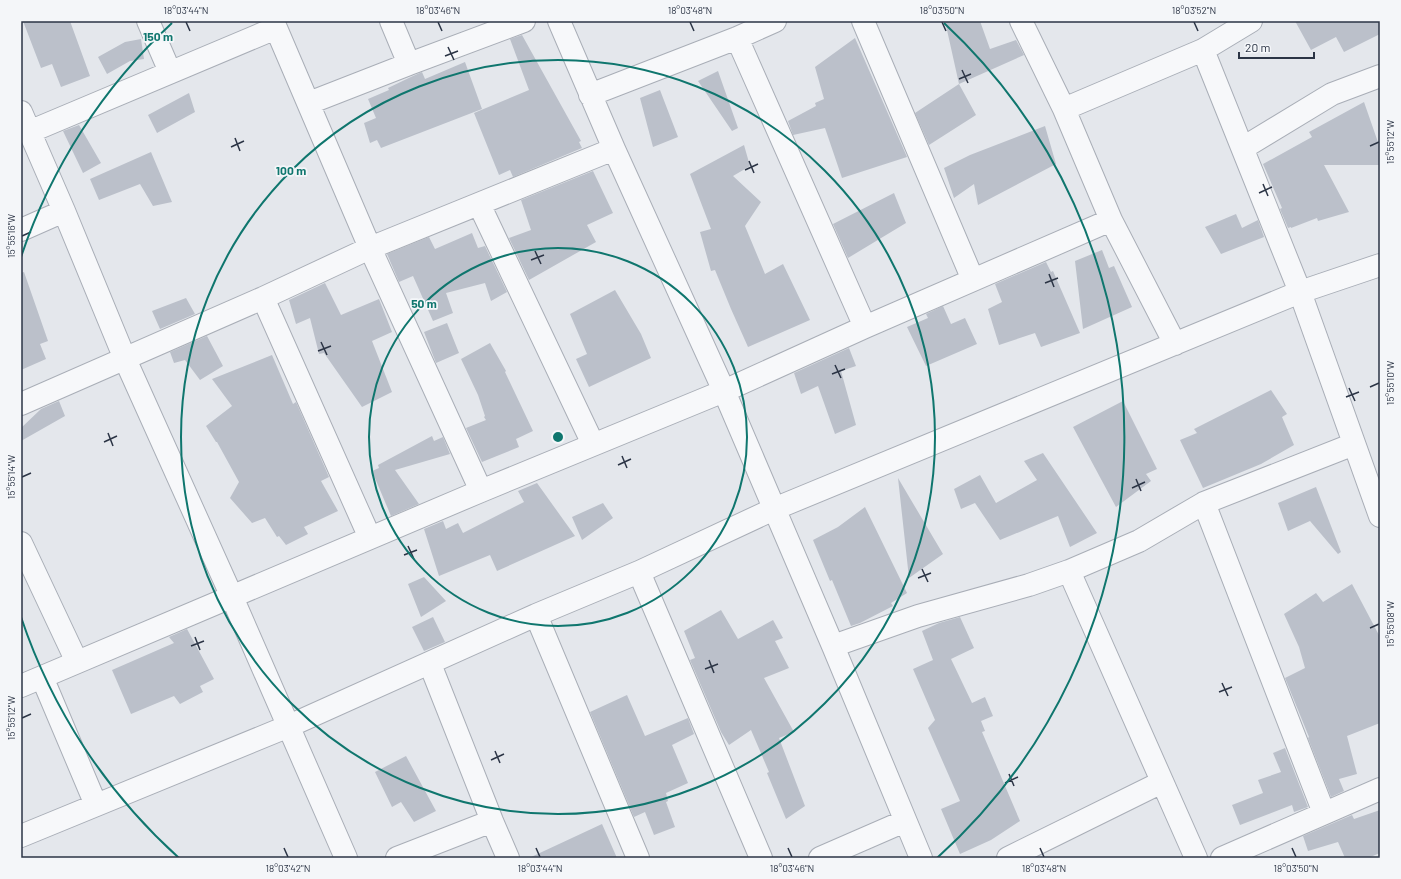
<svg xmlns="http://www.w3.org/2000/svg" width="1401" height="879" viewBox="0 0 1401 879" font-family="Barlow,sans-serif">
  <rect width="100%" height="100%" fill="#e4e7ec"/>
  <path fill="#bbc0ca" d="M23,21H70L90,76L61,87L52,64L41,68Z
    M945,21H980L990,49L1016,40L1024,55L959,84Z
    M1295,21H1380V34L1344,52L1336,37L1311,50Z
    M522,35L581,141L579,142L582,148L513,177L510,170L499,175L474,113L529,90L510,39Z
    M855,38L907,157L842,178L825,128L793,135L788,121L816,106L815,103L824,99L815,67Z
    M141,39L144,59L130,61L107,74L98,57L125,42Z
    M465,62L482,109L381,148L377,140L370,143L364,123L376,118L368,99L389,90L388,88L413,76L422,72L425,79Z
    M718,71L738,128L732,131L698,81Z
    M959,84L976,115L929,145L915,113Z
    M660,90L678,137L653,147L640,98Z
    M189,93L195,112L157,133L148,115Z
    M1364,102L1380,148V165H1324L1349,212L1318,221L1317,218L1291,228V227L1288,228L1280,209L1282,208L1263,164L1312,137L1309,132Z
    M79,125L101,163L83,173L63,131Z
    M1045,126L1056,164L978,205L974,184L954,198L944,168L970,155Z
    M744,145L750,166L733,176L761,202L745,226L765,274L783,264L810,320L748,347L731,309L715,270L711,271L700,232L711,229L690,174Z
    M151,152L172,202L153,206L140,184L99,200L90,179Z
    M593,171L613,213L587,225L596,242L529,280L509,238L531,230L521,200Z
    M894,193L906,223L848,258L833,224Z
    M1236,214L1242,228L1258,220L1264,237L1221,254L1205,227Z
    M472,233L478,248L485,246L507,292L491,301L485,283L446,293L453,313L433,321L413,276L399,282L387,254L429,237L435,249Z
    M1102,250L1109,268L1114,266L1132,307L1083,329L1075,261Z
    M1046,262L1051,272L1053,271L1080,333L1041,347L1035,333L999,345L988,309L1002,302L995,284Z
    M24,272L48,341L40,344L46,359L21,370V273Z
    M325,283L341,315L379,299L392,332L372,341L392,392L362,407L324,353L319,354L310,318L296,324L289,300Z
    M615,290L641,334L651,358L589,387L576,359L587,354L570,314Z
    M186,298L195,314L160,329L152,311Z
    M943,306L951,324L965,318L977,344L926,366L907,327L928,318L926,314Z
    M447,323L459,353L436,363L424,332Z
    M207,336L223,366L200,380L185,360L174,363L170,352Z
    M490,343L506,371L505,372L533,431L516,439L519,447L482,462L466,428L486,420L484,417L485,416L478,395L461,359Z
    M849,348L856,366L841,371L856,425L835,434L818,386L801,394L794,373Z
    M272,355L293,404L296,402L329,477L321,481L338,511L304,527L308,534L286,545L279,536L277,537L265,518L252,523L230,498L239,482L217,442H216L206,426L232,406L212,379Z
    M1271,390L1287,414L1282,417L1294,445L1261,464L1203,488L1180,440L1197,433L1194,429Z
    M59,401L65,416L21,441V428L41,409Z
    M1123,401L1157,469L1146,474L1151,481L1116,507L1073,427Z
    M432,436L434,441L443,437L450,454L395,470L419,504L391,516L372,471L379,468L378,465Z
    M1043,453L1097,533L1070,547L1058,516L1000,540L975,503L961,509L954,489L980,475L996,503L1037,480L1024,461Z
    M898,478L943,554L909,578Z
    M537,483L575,536L497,571L490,555L439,576L424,529L443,521L446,529L458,523L463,533L524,502L518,491Z
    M1316,487L1341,552L1338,554L1310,521L1288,531L1278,503Z
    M603,503L613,518L582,540L572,517Z
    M865,507L907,593L891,603L893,606L860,623L851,626L832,580L830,581L813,540L838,527Z
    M424,577L446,601L421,617L408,584Z
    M1352,584L1380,637V723L1347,736L1357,774L1339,779L1344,791L1331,797L1308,738L1309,737L1285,678L1305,668L1299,647L1284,614L1316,593L1323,602Z
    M721,610L738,639L773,620L783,638L775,641L789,668L764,678L794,732L779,738L805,806L786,819L767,773L769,772L751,730L729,745L721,732L690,660L695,658L684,631Z
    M433,617L445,642L424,651L412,627Z
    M960,617L974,648L951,659L972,703L985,697L993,716L981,721L985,731L982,732L1020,821L991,840L960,854L941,809L960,801L928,728L935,720L913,669L933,660L922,631L939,623Z
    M187,629L214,679L200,686L203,692L180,704L174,696L131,714L112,670L174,643L169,637Z
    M627,695L645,736L688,718L694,734L672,745L688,783L666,793L668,801L666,802L675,827L654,835L645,812L634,817L590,712Z
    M1285,748L1308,807L1294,812L1292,805L1240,825L1232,805L1263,793L1258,780L1281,772L1273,753Z
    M406,756L436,811L414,822L401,802L392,807L375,772Z
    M1380,810V853L1368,858H1345L1338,842L1308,851L1303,836L1352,815L1354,819Z
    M602,824L617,858H529Z"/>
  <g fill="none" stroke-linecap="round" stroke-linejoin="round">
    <defs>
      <path id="street" d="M148,21L170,72
        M273,21L370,248L481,491
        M559,21L614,149L724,391L833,646L921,858
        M863,21L973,280
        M1021,21L1064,109L1111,220L1175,344
        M737,38L865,327
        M1203,50L1300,292L1380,516
        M409,64L524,21
        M590,95L737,38L775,21
        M309,103L409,64L391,21
        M1064,109L1203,50L1251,21
        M21,112L64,211L125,359L232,597L346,858
        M29,132L276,28
        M1243,148L1332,94L1380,76
        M479,204L593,444
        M21,230L64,211
        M263,298L370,538
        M21,404L263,298L370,248L614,149
        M1204,503L1324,813
        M21,543L77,662
        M1069,571L1196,858
        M639,572L761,858
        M536,615L638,858
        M833,646L918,616L1029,585L1069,571L1139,541L1204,503L1354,444
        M430,664L492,821L508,858
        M42,677L96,805
        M21,686L481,491L724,391L865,327L1111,220
        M21,836L289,726L536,615L639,572L774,509L1300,292L1380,265
        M397,858L492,821
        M820,858L905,821
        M1008,858L1162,782
        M1222,858L1380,789"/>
    </defs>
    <use href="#street" stroke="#a9aeb7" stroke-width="24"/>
    <use href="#street" stroke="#f7f8fa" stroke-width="22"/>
  </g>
  <path fill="none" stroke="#2b3445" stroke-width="1.5" d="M186,22L190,31M438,22L442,31M690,22L694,31M942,22L946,31M1194,22L1198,31M448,47L454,60M445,56L458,51M962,70L968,83M959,79L971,74M235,138L240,151M1370,146L1379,142M231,147L244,141M749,161L754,173M745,170L758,164M1263,184L1268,196M1259,193L1272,187M22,236L31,232M535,251L541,264M531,260L544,255M1049,274L1054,287M1045,283L1058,278M321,342L327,355M318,351L331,346M835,365L841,378M832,374L845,369M1370,387L1379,383M1349,388L1355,401M1346,397L1359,392M108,433L113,446M104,442L117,436M622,456L627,468M618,465L631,459M22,477L31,473M1136,479L1141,491M1132,488L1145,482M408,546L414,559M404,555L417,550M922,569L928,582M918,578L931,573M1370,628L1379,624M195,637L200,650M191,646L204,641M709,660L714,673M705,669L718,664M1222,683L1228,696M1219,692L1232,687M22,718L31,714M495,751L500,763M491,760L504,754M1009,774L1014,786M1005,783L1018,777M284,848L288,857M536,848L540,857M788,848L792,857M1040,848L1044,857M1292,848L1296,857"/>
  <g fill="none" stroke="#0f766e" stroke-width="2">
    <circle cx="558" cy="437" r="189"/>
    <circle cx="558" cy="437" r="377"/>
    <path d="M179 858A566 566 0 0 1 21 617M21 257A566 566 0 0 1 172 23M944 23A566 566 0 0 1 937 858"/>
  </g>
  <circle cx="558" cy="437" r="6" fill="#0f766e" stroke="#f4f6f9" stroke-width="2"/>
  <g font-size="12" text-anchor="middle" font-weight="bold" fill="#0f766e" stroke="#f4f6f9" stroke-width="3.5" stroke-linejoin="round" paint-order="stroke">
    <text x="158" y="41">150 m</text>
    <text x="291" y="175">100 m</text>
    <text x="424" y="308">50 m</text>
  </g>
  <rect width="1401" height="879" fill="none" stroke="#f4f6f9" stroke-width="44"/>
  <path d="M1239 52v6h75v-6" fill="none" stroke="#2b3445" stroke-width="2"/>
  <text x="1245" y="52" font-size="12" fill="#2b3445" stroke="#f4f6f9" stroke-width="3" paint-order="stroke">20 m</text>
  <rect x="22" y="22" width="1357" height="835" fill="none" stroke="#2b3445" stroke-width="1.5"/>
  <g font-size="10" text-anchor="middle" fill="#2b3445">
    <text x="186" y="14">18°03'44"N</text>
    <text x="438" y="14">18°03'46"N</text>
    <text x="690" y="14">18°03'48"N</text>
    <text x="942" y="14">18°03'50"N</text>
    <text x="1194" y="14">18°03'52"N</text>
    <text transform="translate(1390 142) rotate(-90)" y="4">15°55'12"W</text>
    <text transform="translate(11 236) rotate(-90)" y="4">15°55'16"W</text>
    <text transform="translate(1390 383) rotate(-90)" y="4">15°55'10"W</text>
    <text transform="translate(11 477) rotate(-90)" y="4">15°55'14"W</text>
    <text transform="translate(1390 624) rotate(-90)" y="4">15°55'08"W</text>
    <text transform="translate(11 718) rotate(-90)" y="4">15°55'12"W</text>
    <text x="288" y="872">18°03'42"N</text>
    <text x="540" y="872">18°03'44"N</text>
    <text x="792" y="872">18°03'46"N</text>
    <text x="1044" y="872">18°03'48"N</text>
    <text x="1296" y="872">18°03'50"N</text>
  </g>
</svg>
